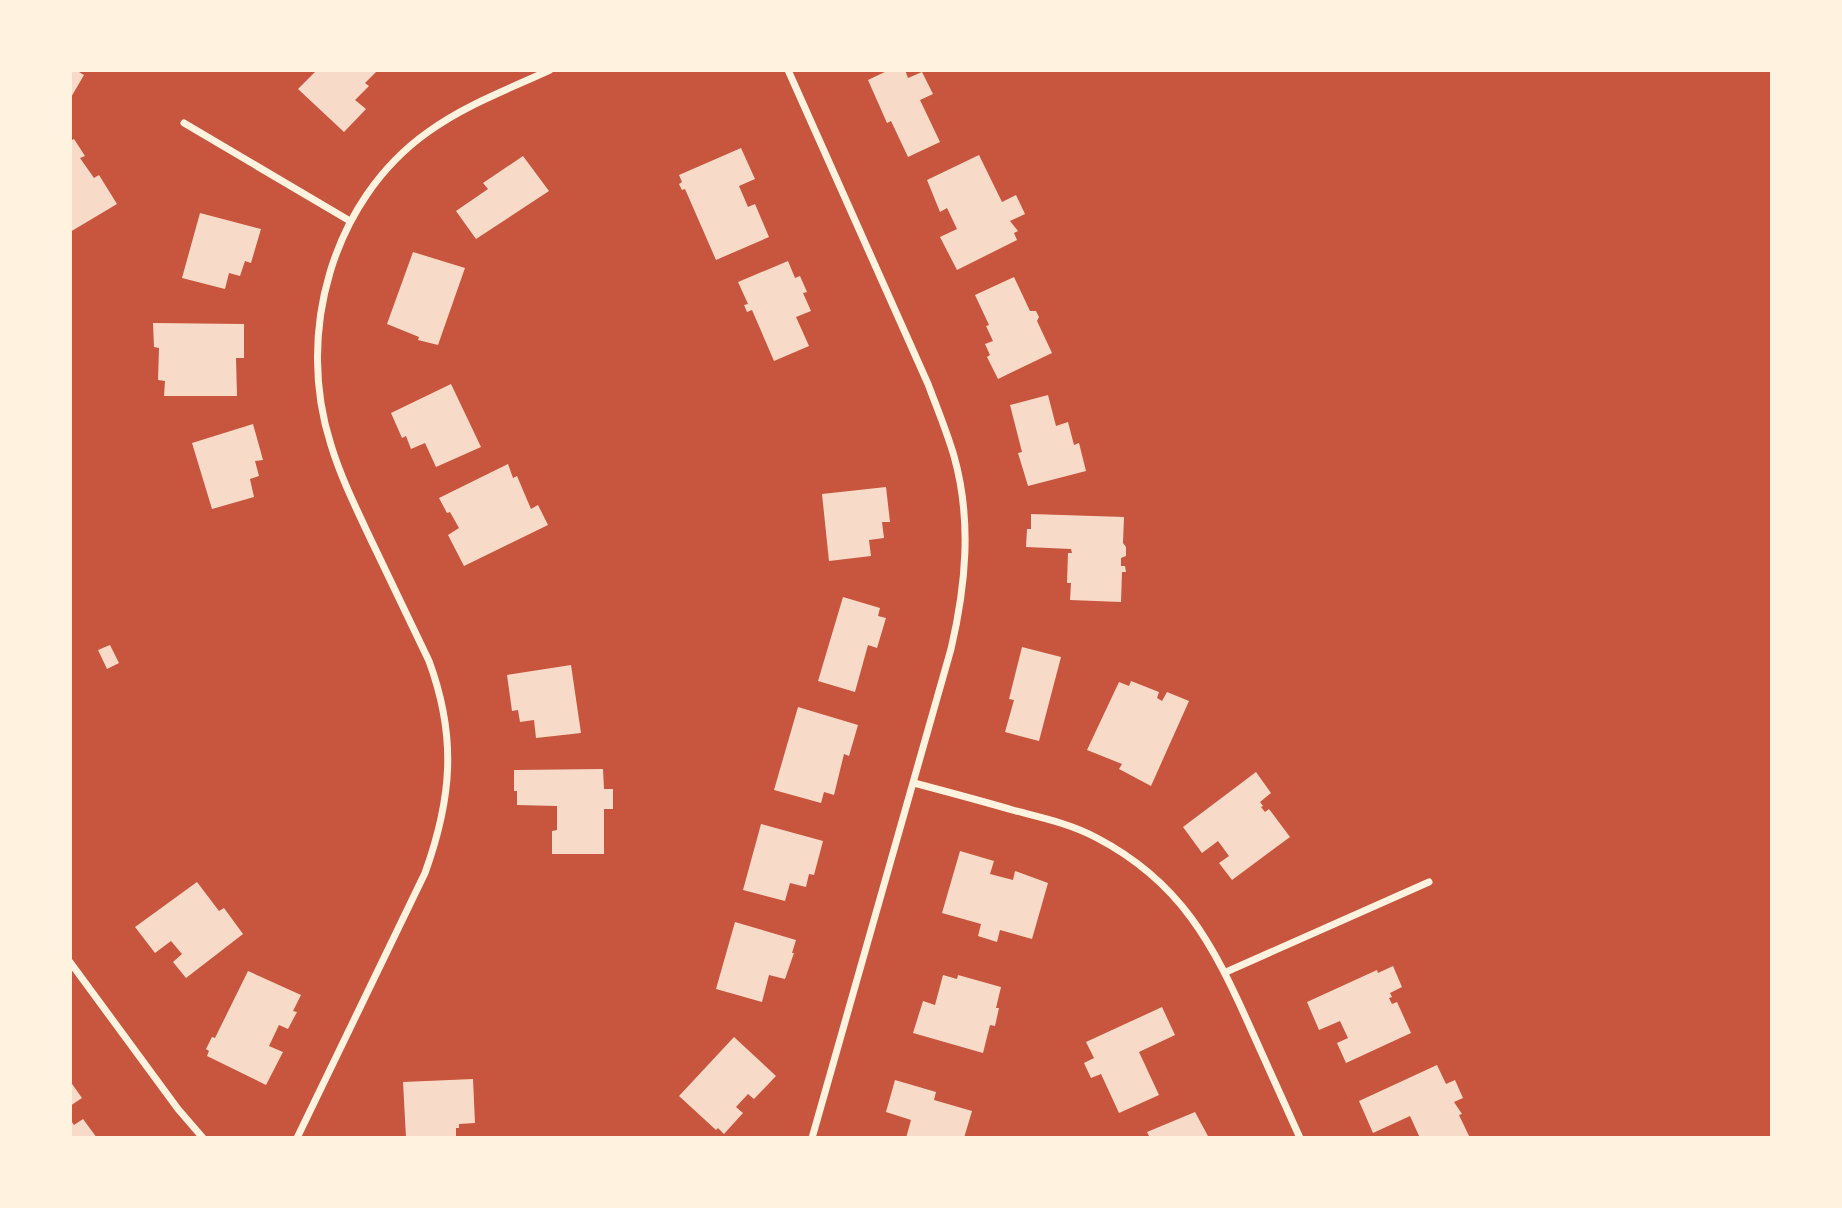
<svg xmlns="http://www.w3.org/2000/svg" width="1842" height="1208" viewBox="0 0 1842 1208" font-family="'Archivo Narrow',sans-serif">
  <rect width="100%" height="100%" fill="#c8553d"/>
  <path fill="#f7dbc8" d="M70,70H80L79,72L84,75L70,99Z
    M317,70H378L365,83L369,86L355,100L366,109L344,132L298,89Z
    M889,70H905L908,78L922,72L933,94L920,100L940,142L908,157L891,121L887,123L868,80Z
    M74,139L85,156L80,158L94,178L99,175L117,204L70,232V141Z
    M741,148L755,179L739,186L748,207L755,204L769,237L716,260L685,189L682,190L679,184L682,182L679,175Z
    M979,155L1002,202L1016,195L1025,214L1010,221L1018,231L1014,233L1017,240L957,270L940,237L957,229L947,208L940,212L927,180Z
    M523,156L549,191L476,239L456,211L488,189L483,183Z
    M200,213L261,229L251,263L245,261L240,276L229,273L225,289L182,278Z
    M413,252L465,268L438,345L418,340L419,337L387,324Z
    M788,261L795,278L800,276L807,292L803,293L811,311L796,317L809,346L774,361L752,310L747,312L744,305L748,304L738,282Z
    M1014,277L1030,311H1036L1039,317L1037,321L1052,353L998,379L987,357L990,355L985,344L993,341L986,326L989,325L975,295Z
    M153,323L244,324V358H236L237,396H164L165,381L158,380L159,348L154,347Z
    M451,384L481,447L436,467L425,443L411,449L406,436L402,438L391,413Z
    M1048,395L1056,426L1068,422L1074,445L1079,443L1086,471L1028,486L1018,453L1022,452L1010,405Z
    M253,424L263,460L255,461L259,476L250,479L254,497L212,509L192,443Z
    M508,464L513,478L517,476L531,509L538,505L548,525L464,566L448,535L459,528L450,512L447,513L439,498Z
    M886,487L890,522H882L884,538L869,540L871,556L829,561L822,494Z
    M1031,514L1124,517L1123,543L1126,547V556L1121,558V566H1125L1126,572H1122L1121,602L1070,600L1071,583H1067L1068,553H1072L1071,549L1026,547L1027,529H1031Z
    M843,597L880,608L878,616L886,618L877,648L868,645L855,692L818,681Z
    M110,645L119,663L107,669L98,650Z
    M1022,647L1061,657L1039,741L1005,732L1014,700L1009,699Z
    M571,665L581,733L536,738L534,720L520,722L518,710L512,711L507,675Z
    M1131,681L1159,692L1157,698L1162,701L1167,692L1189,701L1151,786L1119,769L1122,764L1087,750L1119,682L1129,686Z
    M798,707L858,725L849,756L844,754L834,795L824,792L821,803L774,790Z
    M603,769L604,789H613V809H604V854H552V831L557,830V806L517,805V791H514V770Z
    M1256,772L1271,793L1260,802L1263,806L1261,807L1265,812L1269,809L1290,837L1232,880L1219,863L1229,856L1218,841L1202,853L1183,827Z
    M761,824L823,841L814,875L809,874L806,887L790,883L785,901L743,890Z
    M960,851L994,861L990,874L1013,880L1015,871L1048,883L1032,939L1000,930L997,942L978,936L981,924L942,913Z
    M197,882L219,911L224,908L243,934L186,978L173,962L182,954L171,941L155,953L135,927Z
    M735,922L796,940L792,953H794L785,979L769,975L762,1002L716,989Z
    M1393,966L1402,987L1390,993L1392,997L1389,998L1392,1004L1397,1002L1411,1033L1346,1063L1337,1043L1348,1038L1340,1021L1319,1030L1307,1002L1377,970L1378,973Z
    M248,971L301,995L293,1011L297,1012L288,1029L279,1025L269,1046L283,1052L266,1085L207,1056L209,1051L206,1049L212,1037L215,1038Z
    M943,975L957,979L958,975L1001,987L996,1008H999L995,1026L990,1025L983,1053L913,1033L923,1001L935,1005Z
    M1162,1007L1175,1035L1139,1052L1159,1095L1119,1113L1101,1074L1091,1078L1084,1063L1094,1058L1086,1042Z
    M734,1037L776,1076L754,1099L748,1094L736,1107L743,1113L724,1134L718,1128L716,1130L679,1096Z
    M1437,1065L1446,1084L1455,1080L1463,1098L1454,1102L1462,1114L1459,1115L1470,1138H1420L1410,1116L1373,1133L1359,1101Z
    M473,1079L475,1123L459,1124V1128H456V1138H406L403,1082Z
    M895,1080L936,1092L934,1100L972,1111L964,1138H906L911,1120L886,1112Z
    M70,1081L82,1098L70,1106Z
    M1195,1112L1209,1138H1150L1147,1132Z
    M70,1119L74,1125L83,1119L97,1138H70Z"/>
  <g fill="none" stroke-linecap="round" stroke-linejoin="round">
    <path stroke="#fff3e0" stroke-width="7" d="M788,70L928,384C937,408 947,432 954,456C972,520 966,585 951,649L812,1138
      M184,123L350,221
      M914,783C948,792 982,801 1016,811C1043,818 1071,824 1097,838C1181,882 1213,944 1250,1027C1267,1064 1283,1101 1300,1138
      M70,962L178,1109L203,1138
      M1226,972L1429,882
      M297,1138L425,873C452,798 457,737 429,661C410,622 391,582 372,542C357,510 341,478 331,445C295,334 332,200 428,132C465,105 509,89 550,70"/>
  </g>
  <rect width="1842" height="1208" fill="none" stroke="#fff3e0" stroke-width="144"/>
</svg>
